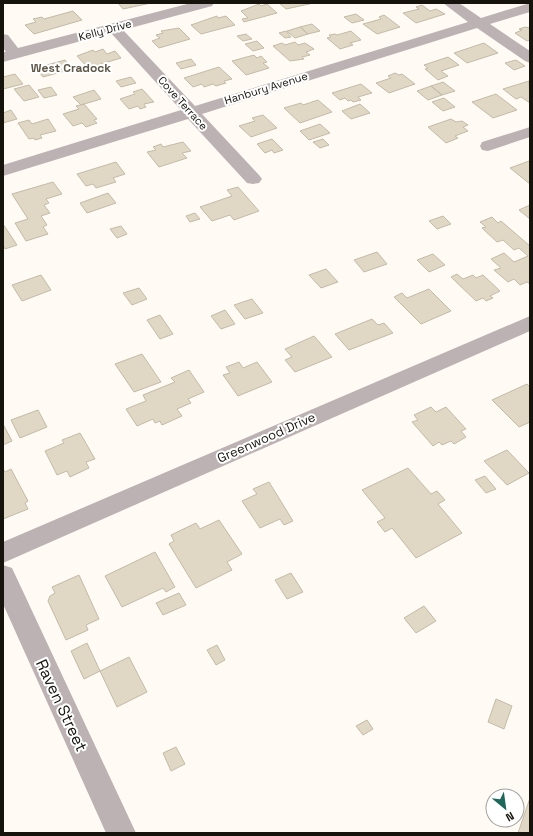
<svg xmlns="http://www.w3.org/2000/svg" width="533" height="836" viewBox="0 0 533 836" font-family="'Space Grotesk',sans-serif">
  <rect width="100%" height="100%" fill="#fffbf4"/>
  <path fill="#e0d7c5" stroke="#c3baa8" d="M118,3H151L123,9Z
    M279,3H314L286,9Z
    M259,4L261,6L267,4L277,13L244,22L242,19L248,18L241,11Z
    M422,5L430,11L436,9L445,14L416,23L403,13L419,9L416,7Z
    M73,11L82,20L34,34L25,25L36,22L33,19L42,17L44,19Z
    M356,14L364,20L352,23L344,17Z
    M384,15L400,27L377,34L363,24L381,19L379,17Z
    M217,16L218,18L226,16L235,25L201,34L191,25Z
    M312,24L320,31L308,34L300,27Z
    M300,27L308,34L295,38L287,31Z
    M525,27L530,28V40L527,41L515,33L522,30L519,29Z
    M179,28L190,39L159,48L152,41L160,38L156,35L163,33L161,31Z
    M286,31L291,37L285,38L279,33Z
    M351,31L361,40L350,43L353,45L340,49L327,38L331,37L329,35L335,34L337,35Z
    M246,34L252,39L243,41L237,36Z
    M257,41L264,48L253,51L245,44Z
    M295,42L298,45L305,43L314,49L306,52L310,55L302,57L304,59L290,61L273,46L282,43L285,45Z
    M484,43L498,53L467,63L454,53Z
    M103,49L107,54L115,51L121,58L88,68L77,56L93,50L95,52Z
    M254,55L257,58L261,56L267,62L263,63L269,68L246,75L232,61Z
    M448,57L459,65L441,71L448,76L438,80L425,69L428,68L424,65Z
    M191,59L196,65L181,69L176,63Z
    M65,60L72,69L43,77L36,68Z
    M516,60L525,66L514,70L505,63Z
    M219,67L232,79L224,81L226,83L216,86L213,84L204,87L202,84L193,87L184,78Z
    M395,73L399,75L402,74L415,84L389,93L376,83L391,78L388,76Z
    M15,74L23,84L3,89V77Z
    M131,77L136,83L121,87L116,81Z
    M529,81L530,103L521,97L516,99L503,89Z
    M443,82L455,91L442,95L431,86Z
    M361,84L372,93L358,97L361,100L353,102L351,100L348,101L345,98L340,100L332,93Z
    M29,85L39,97L24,101L14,89Z
    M431,86L442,95L428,100L417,91Z
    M51,87L57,95L44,98L38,90Z
    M142,89L154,102L144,104L146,107L140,109L138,106L129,109L120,99L135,94L133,92Z
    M94,90L101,99L81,105L73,97Z
    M496,94L517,110L493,118L472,102Z
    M444,98L455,107L443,111L432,102Z
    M318,100L332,112L300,123L284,108L301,103L303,105Z
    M84,104L97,119L94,120L97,123L86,127L82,123L73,126L63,114L79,109L76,106Z
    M360,104L370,113L351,119L342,111Z
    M11,110L17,119L3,123V113Z
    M263,115L277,128L251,137L239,126L255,121L252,118Z
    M48,119L56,131L40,135L42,138L35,140L34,138L29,139L18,123L29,120L32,124Z
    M451,119L456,122L462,121L468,125L463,127L468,131L455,136L458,138L446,143L428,127Z
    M320,124L330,133L309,140L300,131Z
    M272,139L283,150L274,153L272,150L265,153L257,144Z
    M323,139L329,145L320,148L313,142Z
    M183,142L191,151L182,153L187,158L159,167L147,152L156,150L153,147L161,144L163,147Z
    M529,161L530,162V184L510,168Z
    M116,162L125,174L113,178L116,182L96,188L93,184L86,186L77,174Z
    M53,182L62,194L46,199L49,203L44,205L50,213L41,216L47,225L43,227L48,234L26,241L15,223L28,219L12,194Z
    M238,187L259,211L234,220L230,215L212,221L200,207L232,196L227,190Z
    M108,193L116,203L87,213L80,203Z
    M530,205V219L519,210Z
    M195,213L200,219L190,222L186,216Z
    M443,216L451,224L437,229L429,221Z
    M492,217L498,223L501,221L530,246V284L527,282L520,285L514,279L508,282L494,270L501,268L491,259L504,253L514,262L528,256L519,248L514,250L503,240L497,242L482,228L486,227L480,222Z
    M3,224L17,245L5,249L3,245Z
    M121,226L127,234L117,238L110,229Z
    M377,252L387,264L364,272L354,260Z
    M433,254L445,265L429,272L417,260Z
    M326,269L338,282L321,288L309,275Z
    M457,274L463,279L473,275L476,278L483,275L500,291L490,296L493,298L486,301L483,298L476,301L451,277Z
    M41,275L51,290L22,301L12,285Z
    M139,288L147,299L132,305L123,293Z
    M429,289L451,311L421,324L394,297L402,293L407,298Z
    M252,299L263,313L245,319L234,305Z
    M225,310L235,324L221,329L211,316Z
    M160,315L173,334L160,339L147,320Z
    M372,319L378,325L384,323L393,333L349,350L335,334Z
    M314,336L332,357L295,372L285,360L292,357L285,349Z
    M142,354L161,382L134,392L115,364Z
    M239,362L243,368L257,362L272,382L238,396L223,375L230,373L226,367Z
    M189,370L204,392L188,399L191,403L177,409L182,416L162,425L160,421L155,423L153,419L137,426L126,409L146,401L143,395L175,382L171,378Z
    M527,384L530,387V422L519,427L492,400Z
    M431,407L436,412L446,407L466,429L461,431L466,437L454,444L451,441L442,445L439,442L433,446L412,422L418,420L414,415Z
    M38,410L47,427L20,438L11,420Z
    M3,424L12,441L3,445Z
    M80,433L95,459L86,462L89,468L70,477L67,471L57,475L45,451L64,443L62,440Z
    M507,450L529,473L507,485L484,461Z
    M408,468L431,494L437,491L445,500L438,504L462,533L416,558L392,528L385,532L377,522L385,518L362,490Z
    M3,469L5,472L11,469L28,501L25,503L28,509L3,519Z
    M485,476L496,489L486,493L475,480Z
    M269,482L293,521L284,525L280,519L260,528L242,501L257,494L253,489Z
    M219,520L242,554L227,562L232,570L196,588L169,544L174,541L171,535L196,523L200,529Z
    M155,552L175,587L166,592L163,588L122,607L105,576Z
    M291,573L303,592L287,599L275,580Z
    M79,575L99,619L86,625L88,630L66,640L48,601L50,596L55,593L52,587Z
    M179,593L186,605L163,615L156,603Z
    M424,606L436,621L416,633L404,618Z
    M87,643L100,671L84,679L71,651Z
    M217,645L225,660L216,665L207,650Z
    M129,657L147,692L117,707L100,671Z
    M496,699L512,706L504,729L488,722Z
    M367,720L373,729L363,735L356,726Z
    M176,747L185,764L171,771L163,753Z
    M530,798V833H518Z"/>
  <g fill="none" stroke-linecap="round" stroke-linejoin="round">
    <path fill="#bcb2b3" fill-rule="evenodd" d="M191,3H214L212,6L123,30L195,106L468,22L443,3H459L481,18L530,3V12L490,24L530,51V63L525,61L477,28L202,114L259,175L262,179L259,183L253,184L247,183L188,119L3,176V165L181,110L111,33L3,62V52H6L3,48V34L8,35L18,48Z
      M530,127V137L488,151L482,150L480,146L482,142Z
      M3,565L12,568L136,833H106L3,604Z"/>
    <path fill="#bcb2b3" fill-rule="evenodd" d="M530,316V331L3,563V542Z"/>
  </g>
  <g text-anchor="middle" stroke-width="4" stroke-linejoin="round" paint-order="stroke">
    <g font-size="11" fill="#16130c" stroke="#fff">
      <text transform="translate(105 30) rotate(-15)" y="4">Kelly Drive</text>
      <text transform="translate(266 88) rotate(-17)" y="4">Hanbury Avenue</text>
      <text transform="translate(183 103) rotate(48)" y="4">Cove Terrace</text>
    </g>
    <g font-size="12" font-weight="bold" fill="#5e5646" stroke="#fff">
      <text x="71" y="72">West Cradock</text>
    </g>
    <g font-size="13" fill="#16130c" stroke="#fff">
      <text transform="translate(266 437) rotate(-24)" y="5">Greenwood Drive</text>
    </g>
    <g font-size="16" fill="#16130c" stroke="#fff">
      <text transform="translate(62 705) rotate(65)" y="6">Raven Street</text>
    </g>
  </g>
  <rect width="533" height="836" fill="none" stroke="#16130c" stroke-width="8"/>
  <g transform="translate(505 808) rotate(151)"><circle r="19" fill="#ffffff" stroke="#a2a19e"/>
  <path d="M0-3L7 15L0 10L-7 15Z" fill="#1f665b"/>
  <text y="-6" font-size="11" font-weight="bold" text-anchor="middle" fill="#16130c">N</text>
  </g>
</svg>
